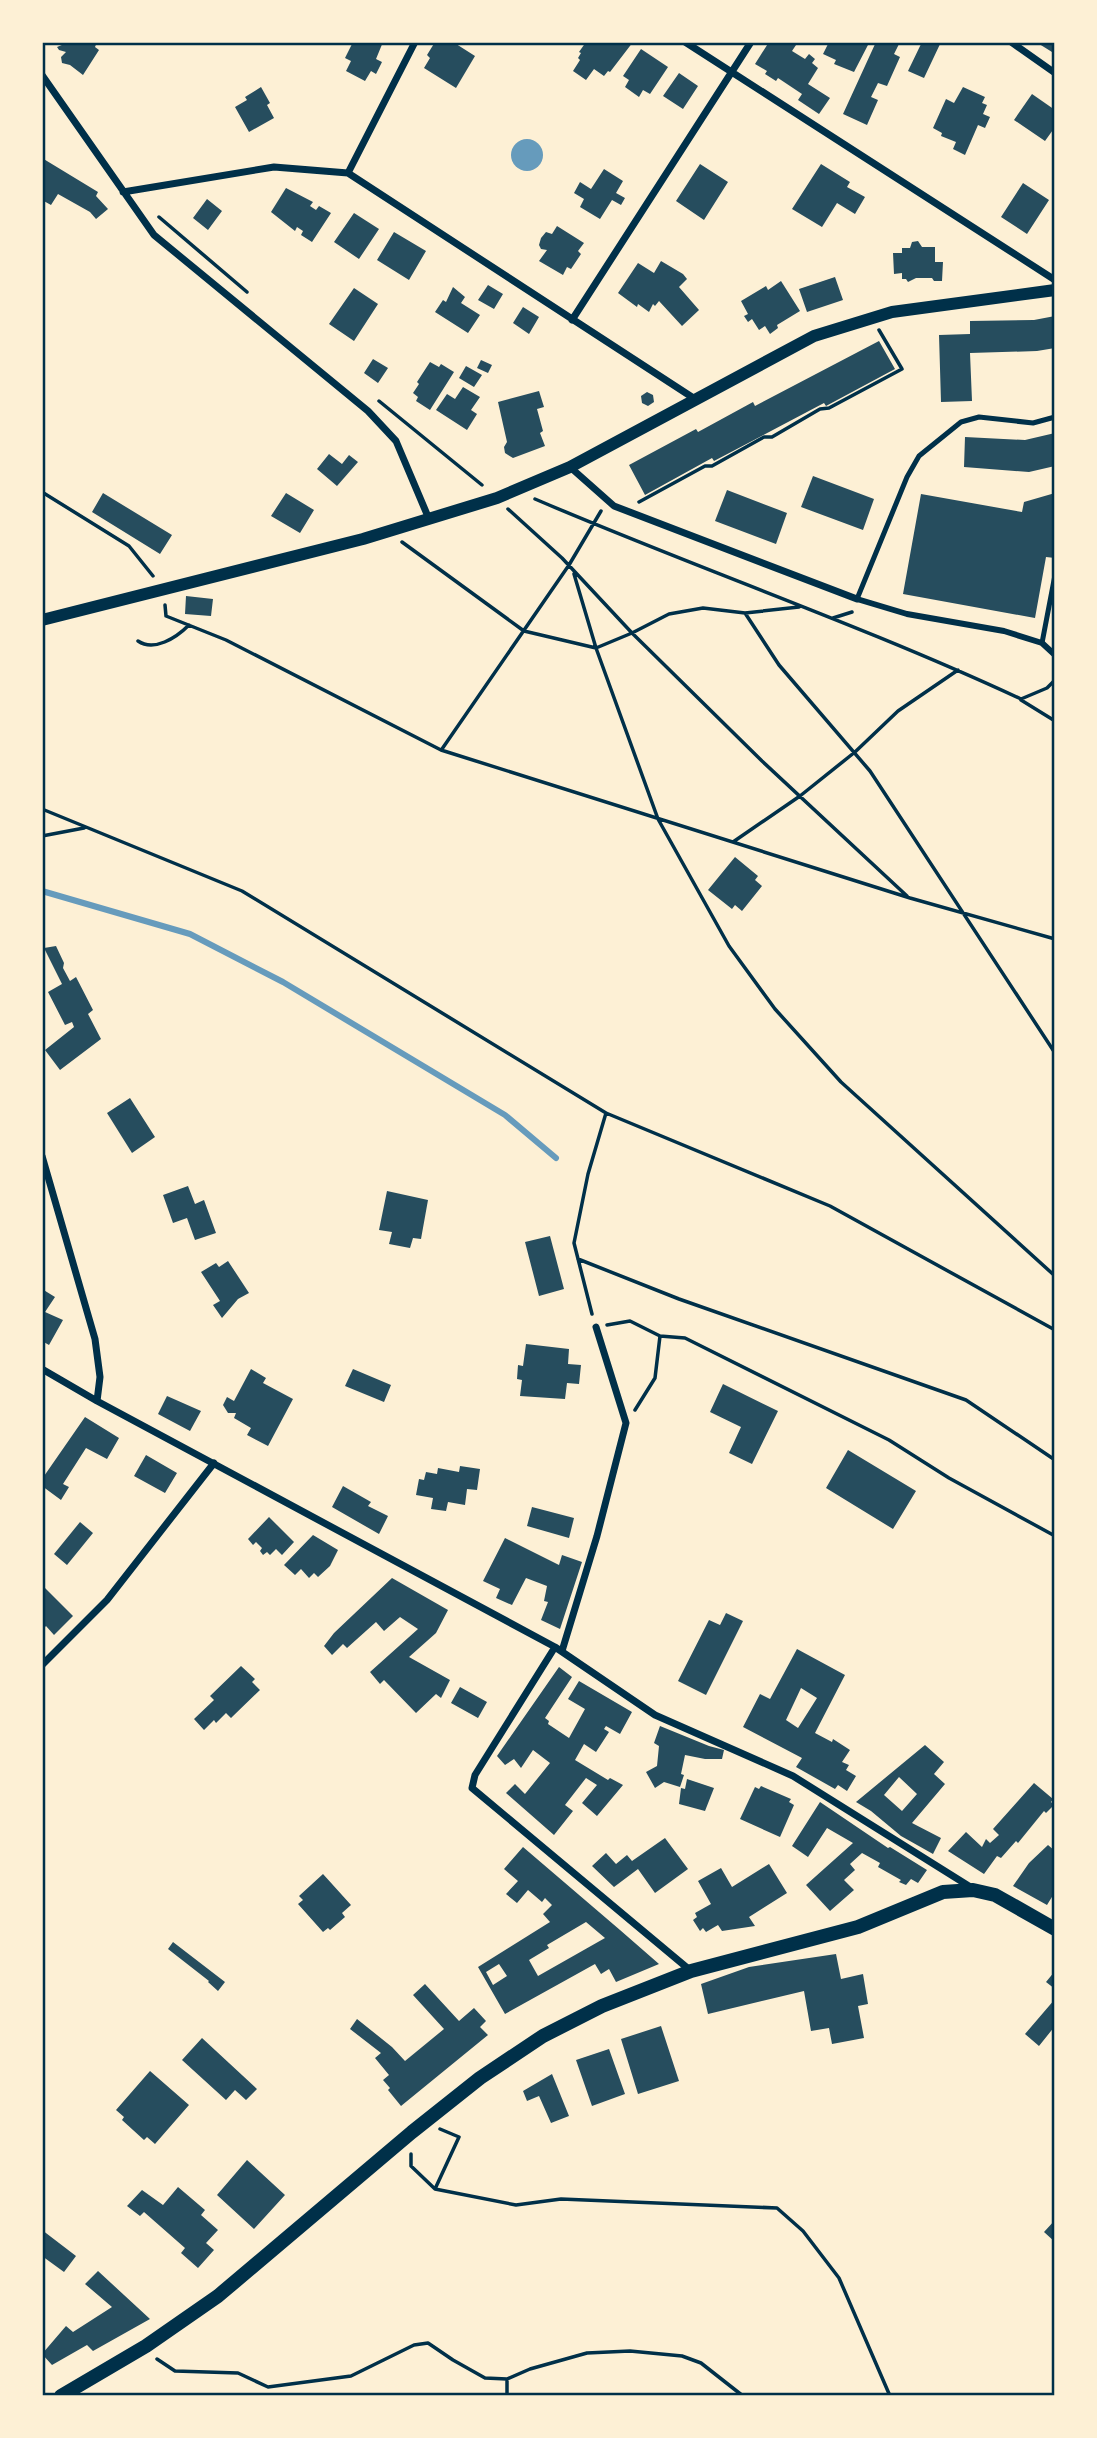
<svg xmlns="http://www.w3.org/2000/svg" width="1097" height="2438" viewBox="0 0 1097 2438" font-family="Figtree,sans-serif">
  <rect width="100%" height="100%" fill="#fdf0d5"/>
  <path fill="#669bbc" d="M511 155a16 16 0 1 1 32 0a16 16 0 1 1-32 0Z"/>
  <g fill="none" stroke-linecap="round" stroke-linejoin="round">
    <path stroke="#669bbc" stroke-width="6" d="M42,891L190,934L283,982L505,1115L556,1158"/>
  </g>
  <path fill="#264d5e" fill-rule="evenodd" d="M69,42H97L95,47L99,50L83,75L70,65L62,63L61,57L66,52L59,50L57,47Z
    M353,42H383L376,59L382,62L376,74L371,71L365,81L346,71L351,61L345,58Z
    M435,42H453L475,56L456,88L424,68L430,58L427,55Z
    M586,42H633L610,72L608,71L604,76L594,69L586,80L573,71L580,60L578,58L581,53L579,52Z
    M769,42H798L792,51L805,59L809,54L815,59L812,63L818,68L808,84L830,98L819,114L798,100L802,94L778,78L776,81L765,74L767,71L755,64Z
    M829,42H866L869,43L854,72L834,64L836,60L823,54Z
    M876,42H900L894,54L900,57L887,86L878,83L871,97L878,100L867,125L843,114Z
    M922,42H941L924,78L908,71Z
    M1036,42H1055V48L1052,52Z
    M641,49L668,67L650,94L643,90L639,97L625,87L629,80L623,76Z
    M679,73L698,86L683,109L663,96Z
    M261,87L270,103L267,105L274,118L249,132L235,107L247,100L245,97Z
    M963,87L985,97L982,103L987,105L983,114L990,117L985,128L978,125L965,155L953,149L956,142L941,136L942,133L933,128L946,99L954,103Z
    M1032,94L1055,110V127L1045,141L1014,120Z
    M42,158L98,192L96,196L108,209L96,219L90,212L58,194L51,205L42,200Z
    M700,164L728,182L704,220L676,201Z
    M821,164L850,182L847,187L865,197L855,214L837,203L822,227L792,209Z
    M604,169L623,181L616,193L625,198L621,205L612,200L600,219L580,207L584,199L574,193L580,182L591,189Z
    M1023,183L1049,200L1027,234L1001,217Z
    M286,188L313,202L310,206L316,210L319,206L331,213L312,242L301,235L303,231L297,227L295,231L271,212Z
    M207,199L222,211L208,230L193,218Z
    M354,213L379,229L359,259L334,242Z
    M557,226L584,243L578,251L581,254L571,269L567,267L563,275L539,261L547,250L541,249L539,245L541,238L546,232L552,234Z
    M394,232L426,251L409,280L377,260Z
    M918,241L922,247H935V262H943L942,281H934L932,278H916L908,282L906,279H902V273L894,274L893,253H902V248H910L912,242Z
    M661,261L683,274L687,279L679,287L699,310L682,326L659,301L655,306L653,304L649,312L638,304L637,307L618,293L638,263L654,273Z
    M835,277L843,300L807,312L799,289Z
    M781,281L800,311L777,325L778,328L770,334L765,326L759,330L752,319L748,322L744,316L748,314L741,301L766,286L768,290Z
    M488,285L503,294L494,309L478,300Z
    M453,287L465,297L461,303L480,315L468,333L435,312L443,300L446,302Z
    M354,288L378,304L354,341L329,324Z
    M523,307L539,317L529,334L513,323Z
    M1055,316V348L1037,351L970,353L972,401L941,402L939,335L970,334V321L1034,320Z
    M879,341L895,369L826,406L824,403L714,461L712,458L645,495L629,465L696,429L698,432L753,402L755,406Z
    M373,359L388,368L378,383L364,373Z
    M481,360L492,365L488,373L477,368Z
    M430,362L439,367L441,364L454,372L430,410L416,401L418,397L413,393L419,384L417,382Z
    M466,366L482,375L474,387L459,378Z
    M463,387L480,397L471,410L477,414L467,430L436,410L447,394L455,399Z
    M539,391L544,407L537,409L543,431L540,433L545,446L513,458L505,453L504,447L507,442L498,402Z
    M647,392L653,395L654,402L648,406L642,403L641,396Z
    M1055,433V466L1029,472L964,467L965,437L1025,440Z
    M329,454L342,464L349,455L358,462L337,486L317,469Z
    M813,476L874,499L863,530L801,507Z
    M727,490L787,513L776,544L715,521Z
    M103,493L172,535L160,554L92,512Z
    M286,493L314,510L300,533L271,516Z
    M1055,493V558L1046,557L1035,618L903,594L921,494L1022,512L1024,502Z
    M186,596L213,599L211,616L185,614Z
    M735,857L758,876L755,880L762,886L742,911L735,905L732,909L708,890Z
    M56,946L64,963L63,968L70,981L76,977L93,1010L88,1014L101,1039L60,1070L45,1050L74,1027L72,1022L65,1025L48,992L62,984L44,948Z
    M130,1098L155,1137L132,1153L107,1113Z
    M188,1186L195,1204L204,1200L216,1233L195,1240L187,1218L173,1223L163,1195Z
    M387,1191L428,1200L421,1239L413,1238L410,1248L389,1244L392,1232L379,1230Z
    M550,1236L564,1289L539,1296L525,1242Z
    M228,1261L249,1293L238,1299L222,1318L213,1305L220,1301L201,1272L216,1263L219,1267Z
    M42,1289L55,1297L45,1312L63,1320L49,1345L42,1341Z
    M526,1344L569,1349L568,1364L581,1365L579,1384L567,1383L565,1399L520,1396L522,1380L517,1379L518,1365L523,1366Z
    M251,1369L266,1378L263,1383L293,1399L268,1446L247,1435L251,1428L234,1418L236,1413H228L223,1405L227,1397L234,1401Z
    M353,1369L391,1385L384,1402L345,1386Z
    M723,1384L778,1411L752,1464L729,1453L741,1427L710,1412Z
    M167,1396L201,1411L190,1431L158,1414Z
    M85,1417L119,1438L107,1459L86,1448L63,1484L69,1487L61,1500L42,1486V1479Z
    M848,1450L916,1491L893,1529L826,1488Z
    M146,1455L177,1473L165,1493L134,1476Z
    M460,1466L480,1469L477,1490L467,1489L465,1505L448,1502L446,1511L431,1509L433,1498L416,1495L419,1479L424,1480L426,1472L437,1474L438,1468L459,1472Z
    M343,1486L371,1502L368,1506L388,1516L379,1534L332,1507Z
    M532,1507L574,1518L569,1538L527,1526Z
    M269,1517L294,1542L282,1555L276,1549L270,1555L267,1552L263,1555L260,1551L262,1548L256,1542L253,1545L248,1539Z
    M80,1522L93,1533L67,1565L54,1554Z
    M313,1535L338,1550L330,1566L318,1577L314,1573L309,1578L301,1569L295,1575L284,1565Z
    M505,1538L559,1565L562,1555L582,1562L560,1629L541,1620L548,1602L544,1601L547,1586L526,1578L512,1605L496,1598L500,1589L483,1581Z
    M392,1578L448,1610L436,1633L409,1657L450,1680L441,1698L436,1694L416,1713L384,1680L380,1684L370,1672L418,1629L400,1617L384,1631L376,1622L347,1648L343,1644L332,1655L324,1646L334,1633Z
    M42,1585L73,1616L54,1635L46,1626L42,1630Z
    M726,1613L743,1621L706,1695L678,1681L709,1620L720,1625Z
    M797,1649L845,1675L815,1733L832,1742L833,1739L850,1750L842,1762L849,1765L846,1770L856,1776L847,1791L838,1785L835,1789L796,1767L802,1758L743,1727L760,1694L770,1699ZM801,1688L817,1698L798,1728L786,1720Z
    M241,1666L255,1679L252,1682L260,1690L231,1718L226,1713L216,1723L214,1720L204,1730L194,1719L214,1700L210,1696Z
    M559,1667L572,1677L545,1718L549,1721L548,1724L569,1738L585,1709L568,1699L579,1681L632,1712L620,1734L606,1726L604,1729L609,1732L596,1752L584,1744L575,1760L608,1780L610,1778L623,1785L597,1816L582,1803L597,1785L586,1778L565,1805L573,1811L554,1835L506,1793L515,1784L525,1794L550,1763L533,1750L521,1768L514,1759L505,1765L497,1756Z
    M460,1687L487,1702L478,1718L451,1703Z
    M660,1726L709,1746L724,1750L722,1759H705L685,1755L681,1774L684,1775L680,1787L664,1782L655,1788L646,1772L657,1766L659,1746L654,1743Z
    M925,1745L944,1762L934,1774L945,1784L912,1823L941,1838L933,1854L901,1836L871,1811L856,1802ZM899,1777L917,1794L902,1811L884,1795Z
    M687,1779L714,1788L705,1811L679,1804L681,1788L685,1789Z
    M1034,1783L1053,1799L1051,1802L1054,1805L1046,1813L1044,1811L1018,1843L1016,1841L1001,1858L997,1856L984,1874L948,1851L966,1832L982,1847L986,1839L990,1843L999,1835L993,1829Z
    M761,1786L791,1799L789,1802L794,1805L780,1837L740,1819L755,1787L759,1789Z
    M820,1802L888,1848L890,1847L927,1870L918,1883L911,1879L906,1885L899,1882L901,1880L878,1867L880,1863L862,1853L850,1864L855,1870L844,1880L854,1890L830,1911L806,1885L853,1843L827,1828L808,1857L792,1846Z
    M665,1838L688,1869L655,1893L638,1869L614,1887L592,1866L606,1853L616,1864L627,1855L632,1861Z
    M1048,1845L1055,1851V1892L1047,1905L1013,1886L1029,1863Z
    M523,1847L620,1930L659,1964L616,1982L609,1969L601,1974L595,1964L505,2014L478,1967L550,1922L543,1914L552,1905L545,1898L542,1902L528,1890L517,1903L506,1894L518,1881L504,1869ZM586,1922L605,1938L538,1976L529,1960L549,1948L547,1945ZM499,1964L507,1976L493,1985L486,1972Z
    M769,1864L787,1893L749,1917L755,1926L722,1931L718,1925L706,1932L703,1928L700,1931L693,1920L697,1917L695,1913L711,1904L698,1881L721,1868L732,1887Z
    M323,1874L351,1905L342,1913L345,1917L330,1930L328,1928L323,1932L298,1904L303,1900L299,1896Z
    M173,1942L225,1982L218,1991L208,1982L209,1981L168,1949Z
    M836,1954L841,1979L863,1974L868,2004L858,2006L864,2038L832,2044L829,2028L811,2031L804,1991L708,2014L701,1984L749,1967Z
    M1055,1971V1989L1046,1982Z
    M425,1984L459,2021L474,2008L486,2021L480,2027L488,2035L401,2106L388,2090L390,2088L383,2080L389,2075L375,2058L381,2053L350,2029L357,2019L392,2047L405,2061L444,2029L413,1995Z
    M1055,1999V2026L1039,2046L1025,2034Z
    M661,2026L679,2081L638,2094L621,2039Z
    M202,2038L257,2089L246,2100L235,2090L226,2100L182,2060Z
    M609,2049L625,2094L592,2106L576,2060Z
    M150,2071L189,2105L155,2144L147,2137L144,2140L122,2120L124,2117L116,2110Z
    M552,2074L569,2116L551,2123L539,2096L527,2101L523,2091Z
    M247,2160L285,2195L254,2229L217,2195Z
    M178,2187L205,2210L201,2215L218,2230L206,2243L214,2250L198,2268L181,2253L185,2248L144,2212L140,2216L127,2206L142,2190L163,2205Z
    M1055,2220V2242L1044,2232Z
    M42,2230L76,2256L64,2272L42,2256Z
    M98,2271L150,2319L93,2351L87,2345L52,2365L42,2354L66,2326L73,2332L112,2307L85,2284Z"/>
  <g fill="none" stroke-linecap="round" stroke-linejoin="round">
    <path stroke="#003049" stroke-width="3.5" d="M159,217L247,292
      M379,401L482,485
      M42,492L129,546L153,576
      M535,499C696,568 862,625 1021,699L1047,688L1055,680
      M639,502L705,466H712L764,437H772L820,409L829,408L902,369L879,330
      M508,509L562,558L632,633L762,761L907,896
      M402,542L524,631L596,648L632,633L669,614L703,608L745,613L799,607
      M574,574L596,648L658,819L729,946L775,1009L841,1082L1055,1276
      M165,605L166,616L226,640L441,750L910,898L1055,939
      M745,613L779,665L870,771L1055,1053
      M833,618L852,612
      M138,641C154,652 176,638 189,625
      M1021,700L1055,721
      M442,749L569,565L601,511
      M42,809L242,891L606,1113L830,1206L1055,1330
      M42,836L84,828
      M733,842L800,796L855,752L898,711L958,670
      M578,1259L679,1299L966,1400L1055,1460
      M592,1314L574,1243L588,1174L606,1113
      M607,1325L630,1321L660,1336L655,1378L635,1410
      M660,1336L685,1338L889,1440L949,1478L1055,1536
      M411,2154V2166L435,2189L516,2205L561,2199L777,2208L803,2231L839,2278L890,2396
      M435,2189L459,2137L440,2129
      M157,2359L175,2371L238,2373L268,2387L351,2376L414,2345L428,2343L453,2360L485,2378L507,2379L530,2369L587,2353L630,2351L682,2356L701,2363L743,2396
      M507,2396V2379"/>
    <path stroke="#003049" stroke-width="5" d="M857,599L907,477L919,456L961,422L979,417L1033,423L1055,417
      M1042,643L1055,575"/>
    <path stroke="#003049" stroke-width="6" d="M857,599L907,614L1004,631L1042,643L1055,655"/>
    <path stroke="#003049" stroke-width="7" d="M685,42L1055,280
      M1011,42L1055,73
      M42,75L154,235L368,411L396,441L429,519
      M348,173L415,42
      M123,192L274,167L348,173L695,399
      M572,320L751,42
      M570,467L614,506L857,599
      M42,1156L95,1339L100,1377L97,1401
      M42,1369L97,1401L555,1647L655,1715L793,1776L972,1888
      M555,1647L475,1775L472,1788L691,1971
      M562,1651L597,1536L626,1423L596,1327
      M42,1665L107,1600L214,1463"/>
    <path stroke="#003049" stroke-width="12" d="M42,620L363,539L497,498L570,467L814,336L892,312L1055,290"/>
    <path stroke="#003049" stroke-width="14" d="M61,2396L146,2346L218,2296L412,2132L480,2078L543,2036L602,2006L691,1971L858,1927L943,1892L973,1890L995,1895L1055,1929"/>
  </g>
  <rect width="1097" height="2438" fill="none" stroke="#fdf0d5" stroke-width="88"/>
  <rect x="44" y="44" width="1009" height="2350" fill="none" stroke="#003049" stroke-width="2.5"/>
</svg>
